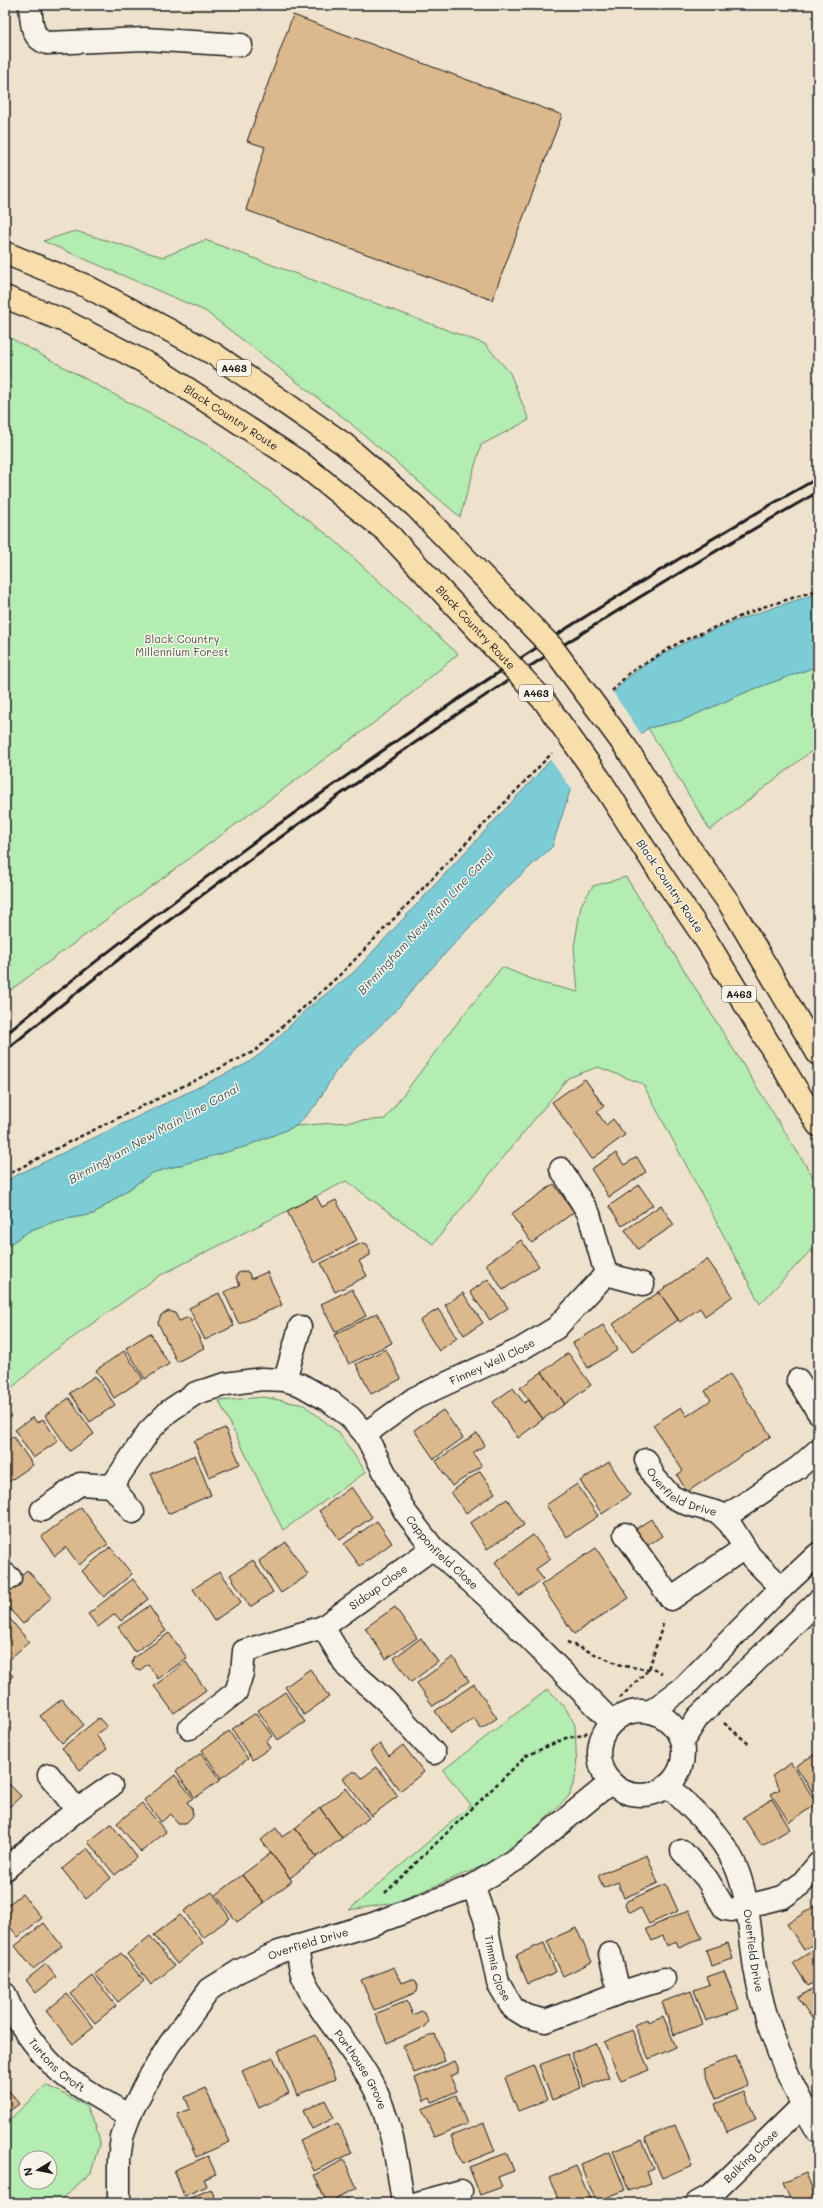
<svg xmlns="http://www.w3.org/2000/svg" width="823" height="2208" viewBox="0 0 823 2208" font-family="Mali,sans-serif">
  <rect width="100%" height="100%" fill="#efe2cd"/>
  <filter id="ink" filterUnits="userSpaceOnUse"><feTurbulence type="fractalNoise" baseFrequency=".025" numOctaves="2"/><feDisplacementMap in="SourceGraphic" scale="8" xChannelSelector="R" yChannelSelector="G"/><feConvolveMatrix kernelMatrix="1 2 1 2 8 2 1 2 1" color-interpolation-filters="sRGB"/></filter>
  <g filter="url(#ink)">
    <path fill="#b3edb1" stroke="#688466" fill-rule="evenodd" d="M75,231L163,257L205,240L485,344L510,373L529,420L481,445L460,517L349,422L205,311L43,241Z
      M5,335L209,446L332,538L458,654L394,708L5,994Z
      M818,666V749L809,753L710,830L648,728L683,720L751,690Z
      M626,877L818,1185V1260L811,1250L760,1304L643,1084L598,1067L568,1078L433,1244L346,1181L159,1276L50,1354L5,1394V1247L31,1230L56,1221L94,1214L152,1173L244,1147L296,1126L385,1119L454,1027L502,967L541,983L578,992L574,947L581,905L593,886Z
      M264,1397L304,1405L338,1432L366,1472L283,1530L219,1401Z
      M548,1689L566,1709L575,1725L577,1772L569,1796L529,1834L485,1865L394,1903L349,1910L471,1805L443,1770Z
      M46,2085L85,2105L95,2124L100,2141L91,2173L56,2203H5V2124ZM26,2158H50V2182H26Z"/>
    <path fill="#7cccd6" stroke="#56868c" d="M818,593V666L751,690L683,720L648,728L570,791L552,847L503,891L417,984L397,1009L349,1056L334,1074L316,1105L296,1126L244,1147L152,1173L93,1214L56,1221L31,1230L5,1247V1181L246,1064L262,1053L307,1009L354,972L627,678C683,635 752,615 818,593Z"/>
    <path fill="#efe2cd" d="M612,691L642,735L573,791L549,758Z"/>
    <path fill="#dbb98d" stroke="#1c1c1c" d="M293,15L562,115L492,300L246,210L265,147L247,141Z
      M585,1079L604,1106L597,1112L606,1125L613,1119L625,1135L592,1159L552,1102Z
      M616,1153L624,1165L637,1157L646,1172L609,1197L591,1169Z
      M554,1184L574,1212L532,1243L511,1214Z
      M639,1185L653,1205L622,1226L609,1206Z
      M316,1196L322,1207L336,1200L357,1240L314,1263L287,1211Z
      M661,1205L674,1225L638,1249L625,1230Z
      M521,1240L539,1266L503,1290L486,1264Z
      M362,1243L367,1244L370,1251V1255L359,1261L367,1276L335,1292L321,1263Z
      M707,1259L733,1296L705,1316L700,1308L680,1322L659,1292Z
      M245,1271L249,1273L251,1279L267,1272L282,1305L239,1324L224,1292L240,1285L236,1278L238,1273Z
      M488,1279L508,1308L490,1320L470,1292Z
      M352,1289L366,1316L335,1332L321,1304Z
      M659,1292L678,1320L632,1352L613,1324Z
      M219,1293L234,1326L205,1340L189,1308Z
      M463,1293L483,1323L464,1335L445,1305Z
      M438,1309L457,1338L439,1351L420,1321Z
      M169,1311L175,1313L179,1321L189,1317L204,1348L177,1362L158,1323L161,1315Z
      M377,1313L392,1343L349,1364L334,1335Z
      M603,1325L618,1350L588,1368L573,1343Z
      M150,1333L169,1364L145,1379L126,1348Z
      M386,1349L401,1379L371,1394L356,1364Z
      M124,1351L143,1379L114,1398L96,1370Z
      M568,1353L591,1385L565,1404L542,1372Z
      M542,1372L565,1404L543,1419L520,1388Z
      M730,1374L771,1436L687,1492L677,1475L683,1471L653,1425L681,1407L687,1416L711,1400L705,1391Z
      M95,1376L115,1405L90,1422L70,1393Z
      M513,1388L524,1403L529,1400L543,1419L518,1438L493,1402Z
      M69,1398L94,1434L70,1451L45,1415Z
      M443,1410L463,1438L434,1459L414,1430Z
      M33,1417L37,1423L43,1419L58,1441L33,1458L15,1430Z
      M225,1428L240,1464L209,1477L194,1441Z
      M477,1433L485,1445L473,1453L482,1466L452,1486L436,1461Z
      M13,1436L33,1465L7,1483L5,1480V1442Z
      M195,1455L211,1495L168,1514L151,1474Z
      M609,1462L630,1495L602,1514L580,1481Z
      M480,1471L495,1493L466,1513L451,1492Z
      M577,1484L598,1516L567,1537L546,1505Z
      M5,1487L9,1493L5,1496Z
      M351,1487L372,1517L340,1540L319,1511Z
      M507,1499L524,1525L487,1549L470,1523Z
      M81,1507L108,1544L79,1565L66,1547L55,1556L41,1537Z
      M651,1519L662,1536L645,1547L634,1530Z
      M377,1521L392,1543L360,1566L344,1544Z
      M533,1535L551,1559L536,1569L543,1579L519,1596L495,1562Z
      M286,1542L308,1575L281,1593L259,1561Z
      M110,1547L132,1574L104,1597L82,1571Z
      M596,1548L629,1598L574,1634L541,1585Z
      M253,1560L273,1592L250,1607L230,1575Z
      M27,1570L52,1597L23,1624L5,1604V1590Z
      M220,1571L241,1602L214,1621L193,1589Z
      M133,1579L148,1599L121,1621L115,1614L98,1627L88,1614Z
      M149,1606L166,1631L135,1652L118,1627Z
      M395,1607L417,1638L386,1659L365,1628Z
      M5,1613L29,1642L6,1662L5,1661Z
      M169,1633L187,1658L158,1679L148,1664L140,1670L135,1668L132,1664L133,1658Z
      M421,1638L438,1662L411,1682L394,1658Z
      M453,1657L469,1681L433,1706L417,1683Z
      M186,1662L206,1690L174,1713L154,1686Z
      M5,1667L13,1676L5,1683Z
      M310,1669L329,1697L304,1715L285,1687Z
      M474,1684L497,1718L481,1729L474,1718L451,1734L435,1711Z
      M285,1692L305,1722L278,1740L258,1710Z
      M62,1699L84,1725L62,1743L40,1716Z
      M256,1713L272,1736L266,1741L270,1748L252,1760L232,1729Z
      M99,1718L107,1727L96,1735L107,1749L80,1770L62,1748Z
      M229,1731L248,1759L221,1778L202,1750Z
      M380,1744L389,1756L403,1745L424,1772L400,1791L370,1751Z
      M818,1752V1797L816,1798L796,1766Z
      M201,1753L220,1780L195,1798L176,1771Z
      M791,1763L817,1804L789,1822L771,1794L780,1789L772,1776Z
      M377,1767L398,1796L371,1816L343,1778L352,1772H357L362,1778Z
      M175,1775L193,1798L187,1802L192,1809L193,1816L186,1823H178L171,1814L161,1822L144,1800Z
      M5,1780L21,1796L5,1811Z
      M346,1788L369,1818L342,1838L320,1808Z
      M772,1799L790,1829L762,1846L743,1817Z
      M142,1803L166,1832L141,1852L117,1823Z
      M320,1808L342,1838L317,1857L295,1828Z
      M111,1824L137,1857L115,1875L88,1842Z
      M276,1828L282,1837L295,1828L317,1857L290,1878L261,1840Z
      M87,1848L111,1878L86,1899L62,1869Z
      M271,1853L292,1881L264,1903L242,1875Z
      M647,1855L658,1883L624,1898L618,1882L603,1888L598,1875Z
      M242,1875L264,1903L237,1922L216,1895Z
      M666,1884L678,1911L649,1924L641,1908L632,1912L628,1911L625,1905L627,1901Z
      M212,1892L230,1918L203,1938L184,1911Z
      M22,1894L42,1918L18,1937L5,1920V1907Z
      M816,1905L818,1909V1941L804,1950L787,1924Z
      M689,1910L702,1938L679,1948L676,1941L667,1946L663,1936L652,1941L646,1929Z
      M180,1915L203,1943L177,1964L154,1935Z
      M44,1923L62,1946L33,1969L15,1946Z
      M576,1928L592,1962L563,1976L547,1941Z
      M150,1936L174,1966L151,1985L127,1954Z
      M544,1943L556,1972L528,1984L516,1955Z
      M728,1943L733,1959L711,1966L706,1950Z
      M818,1947V1980L808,1986L793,1963Z
      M121,1953L144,1981L118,2002L95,1974Z
      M46,1964L56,1977L36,1993L26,1980Z
      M394,1967L401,1983L412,1979L416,1981L418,1986L417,1992L374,2010L361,1980Z
      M724,1971L739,2009L706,2021L694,1990L710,1984L707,1977Z
      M93,1976L116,2006L95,2023L71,1994Z
      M818,1985V2023L816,2024L798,1998Z
      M691,1991L703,2024L674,2035L662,2002Z
      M67,1994L94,2027L73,2044L46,2011Z
      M407,2001L413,2015L421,2011L425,2013L428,2021L424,2027L387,2043L375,2014Z
      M663,2016L676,2047L649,2059L634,2025L647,2019L648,2022Z
      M632,2030L649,2070L621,2081L604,2042Z
      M435,2034L445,2061L414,2073L403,2046Z
      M316,2035L335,2079L297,2095L278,2051Z
      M595,2043L609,2077L584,2087L571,2053Z
      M568,2054L581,2088L552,2100L539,2065Z
      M736,2055L748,2086L716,2099L704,2069Z
      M273,2057L289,2093L259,2108L242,2071Z
      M455,2061L458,2067V2073L450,2076L457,2091L432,2102L430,2098L424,2101L415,2078Z
      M534,2066L547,2100L518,2111L505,2078Z
      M5,2085L19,2104L5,2114Z
      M205,2088L230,2142L196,2157L177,2114L190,2109L185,2097Z
      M744,2092L756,2119L726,2132L715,2104Z
      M456,2095L467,2124L434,2137L422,2109Z
      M325,2100L334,2118L312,2129L303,2111Z
      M338,2123L352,2153L314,2171L300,2141Z
      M484,2123L495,2151L462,2164L451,2136Z
      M675,2125L692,2165L662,2178L645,2138Z
      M642,2140L654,2169L647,2172L651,2183L629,2191L613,2151Z
      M610,2152L625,2190L596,2202L581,2164Z
      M507,2153L514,2171L498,2177L502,2187L480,2195L469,2167Z
      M208,2156L216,2174L204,2179L207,2186L184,2196L174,2170Z
      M344,2160L357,2188L327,2203L314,2175Z
      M576,2166L591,2201L560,2203L549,2178Z
      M806,2173L818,2203H792L783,2183Z
      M211,2189L217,2203H178Z
      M348,2198L350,2203H336Z"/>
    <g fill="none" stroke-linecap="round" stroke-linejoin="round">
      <defs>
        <g id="minor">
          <path d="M30,5C32,20 30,38 47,43L145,39L241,45"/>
          <path d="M561,1169L589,1214L606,1274L643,1284"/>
          <path d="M285,1380L300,1327"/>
          <path d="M798,1380L818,1412"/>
          <path id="s1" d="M365,1434L415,1398L521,1349L556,1328L606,1274"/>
          <path id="s2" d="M646,1460L654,1477L671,1496L687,1504L719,1513L730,1524L750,1556L782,1588"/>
          <path d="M42,1510L80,1484L112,1486"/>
          <path id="s3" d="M133,1512L112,1486L149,1431L169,1411L196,1393L226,1384L262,1379L285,1380L301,1385L331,1402L350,1417L365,1434L405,1512L433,1548L491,1600L612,1722"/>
          <path d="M724,1518L799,1467L818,1450"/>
          <path d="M625,1534L671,1599L744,1548"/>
          <path d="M5,1574L10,1578"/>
          <path d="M323,1627L347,1667L385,1700L434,1753"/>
          <circle cx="641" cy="1753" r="42"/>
          <path d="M650,1712L683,1688L773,1596L818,1554"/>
          <path id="s4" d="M190,1728L236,1692L242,1673L244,1651L323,1627L433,1548"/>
          <path d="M682,1742L698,1717L818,1601"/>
          <path d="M49,1775L77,1810"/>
          <path id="s5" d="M668,1785C694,1812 725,1836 738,1872C749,1902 750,1936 755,1968C765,2025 788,2082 818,2132"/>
          <path d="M682,1851L707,1879L725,1909L731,1910L783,1897L801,1884L818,1864"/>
          <path d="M5,1869L77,1810L111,1786"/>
          <path id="s6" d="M473,1886L485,1919L498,1983L513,2008L526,2016L546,2021L619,1993L664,1979"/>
          <path id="s7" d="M297,1946C299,1956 299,1969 304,1979C320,2015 349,2043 369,2078C391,2116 397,2160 403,2203"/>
          <path d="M610,1954L619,1993"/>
          <path id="s8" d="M5,1994C14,2020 46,2063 69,2079C88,2093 110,2104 129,2116"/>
          <path id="s9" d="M119,2203V2159L122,2138L129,2116L146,2083L169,2045L210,1989L239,1971L279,1952L373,1924L473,1886L517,1859L611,1782"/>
          <path d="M417,2203L461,2191"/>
          <path id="s10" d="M697,2203L710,2196L802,2106"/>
        </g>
        <g id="highway">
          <path d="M5,253L86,286L214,354L344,444L416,507L434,526"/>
          <path id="s11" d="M5,297L67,322L154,367L301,463L387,532L393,539"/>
          <path d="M689,847L729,903L818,1054"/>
          <path d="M655,865L708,943L818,1125"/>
        </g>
      </defs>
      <use href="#minor" stroke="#1c1c1c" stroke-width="25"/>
      <use href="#highway" stroke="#1c1c1c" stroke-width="25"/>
      <path stroke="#1c1c1c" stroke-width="2.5" stroke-dasharray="4 3" stroke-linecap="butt" d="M612,691L629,673L680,642L760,608L818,590
        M5,1176L65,1144L255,1051L343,972L552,753
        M567,1642L623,1666L655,1670L662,1673
        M620,1698L649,1669L664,1621
        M724,1723L750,1745
        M385,1893L526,1756L566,1738L584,1735L589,1730"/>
      <use href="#minor" stroke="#f7f3e8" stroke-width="22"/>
      <use href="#highway" stroke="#f8deab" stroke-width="22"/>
      <path stroke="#1c1c1c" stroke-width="3" d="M5,1035C91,963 181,895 272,829C447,702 629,584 818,478
        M5,1051C258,841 532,654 818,492"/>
      <defs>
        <g id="highway-bridge">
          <path d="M434,526L552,647L627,749L689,847"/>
          <path id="s12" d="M393,539L545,702L599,778L655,865"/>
        </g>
      </defs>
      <use href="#highway-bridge" stroke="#1c1c1c" stroke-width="25" stroke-linecap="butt"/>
      <use href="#highway-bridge" stroke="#f8deab" stroke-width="22"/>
    </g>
  </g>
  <g text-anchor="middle" stroke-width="3" stroke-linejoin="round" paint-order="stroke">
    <g fill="#f7f3e8" stroke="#5e5c59" stroke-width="1">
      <rect x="217" y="360" width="34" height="16" rx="3"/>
      <rect x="519" y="685" width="34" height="16" rx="3"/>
      <rect x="722" y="986" width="34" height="16" rx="3"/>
    </g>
    <g font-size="10" font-weight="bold" fill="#1c1c1c">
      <text x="234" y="372">A463</text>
      <text x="536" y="697">A463</text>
      <text x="739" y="998">A463</text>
    </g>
    <g font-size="11" fill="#1c1c1c" stroke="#f7f3e8">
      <text dy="4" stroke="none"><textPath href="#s11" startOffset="257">Black Country Route</textPath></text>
      <text dy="4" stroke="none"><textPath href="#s12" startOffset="121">Black Country Route</textPath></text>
      <text transform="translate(670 886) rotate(56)" y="4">Black Country Route</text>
      <text dy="4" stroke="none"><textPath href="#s1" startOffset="147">Finney Well Close</textPath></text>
      <text dy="4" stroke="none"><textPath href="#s2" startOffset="51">Overfield Drive</textPath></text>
      <text dy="4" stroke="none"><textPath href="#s3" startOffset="492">Capponfield Close</textPath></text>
      <text dy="4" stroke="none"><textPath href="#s4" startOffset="251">Sidcup Close</textPath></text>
      <text dy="4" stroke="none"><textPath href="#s9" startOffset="348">Overfield Drive</textPath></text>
      <text dy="4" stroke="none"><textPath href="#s5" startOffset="193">Overfield Drive</textPath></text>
      <text dy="4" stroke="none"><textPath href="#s6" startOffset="86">Timmis Close</textPath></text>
      <text dy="4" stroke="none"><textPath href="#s8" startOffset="89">Turtons Croft</textPath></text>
      <text dy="4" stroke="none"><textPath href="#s7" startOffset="141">Porthouse Grove</textPath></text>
      <text dy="4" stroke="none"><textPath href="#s10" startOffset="72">Balking Close</textPath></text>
    </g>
    <g font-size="11" fill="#495b49" stroke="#f7f3e8">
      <text x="182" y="643">Black Country<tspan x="182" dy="13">Millennium Forest</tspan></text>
    </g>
    <g font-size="12" font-style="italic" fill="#3e5a5d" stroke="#f7f3e8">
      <text transform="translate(426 922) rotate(-47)" y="4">Birmingham New Main Line Canal</text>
      <text transform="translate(154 1134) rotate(-29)" y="4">Birmingham New Main Line Canal</text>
    </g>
  </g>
  <rect width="823" height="2208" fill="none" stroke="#f7f3e8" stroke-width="20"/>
  <rect x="10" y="10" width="803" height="2188" fill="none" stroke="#1c1c1c" stroke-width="1.5" filter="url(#ink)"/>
  <g transform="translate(38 2170) rotate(260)"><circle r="19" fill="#f7f3e8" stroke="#9f9d96"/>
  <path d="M0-3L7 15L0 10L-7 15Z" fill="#1c1c1c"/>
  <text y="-6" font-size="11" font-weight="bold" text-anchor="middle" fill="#1c1c1c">N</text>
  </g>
</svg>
